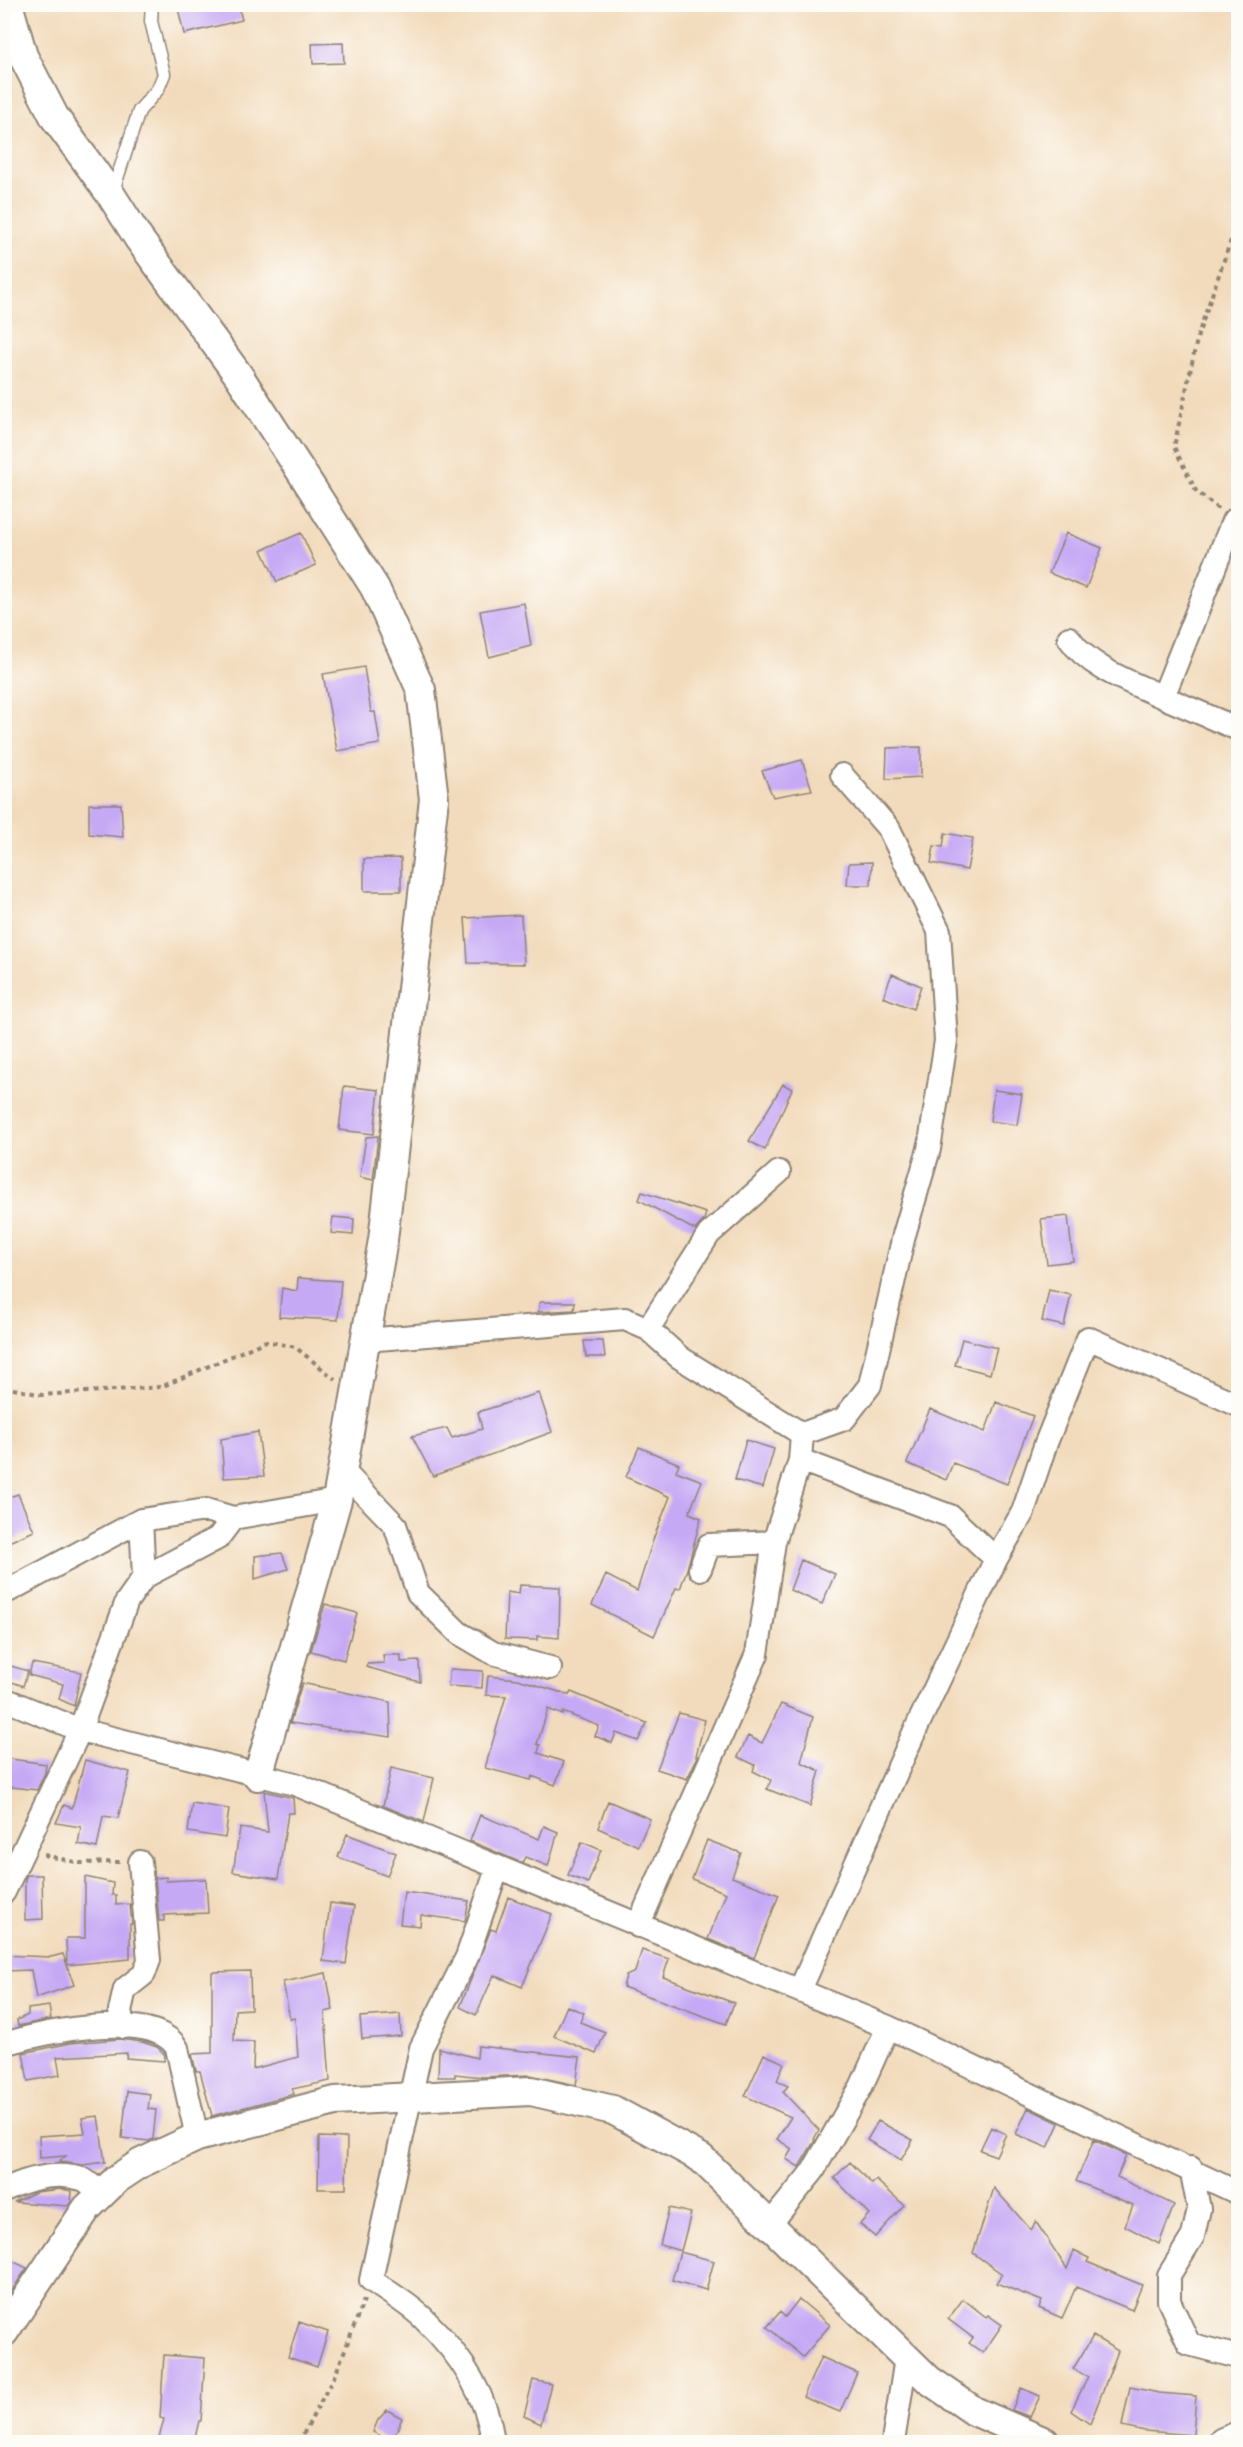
<svg xmlns="http://www.w3.org/2000/svg" width="1243" height="2447" viewBox="0 0 1243 2447" font-family="Dekko,sans-serif">
  <rect width="100%" height="100%" fill="#fdfcf7"/>
  <filter id="ink" filterUnits="userSpaceOnUse"><feTurbulence type="fractalNoise" baseFrequency=".0167" numOctaves="2"/><feDisplacementMap in="SourceGraphic" scale="12" xChannelSelector="R" yChannelSelector="G"/><feConvolveMatrix kernelMatrix="1 2 1 2 8 2 1 2 1" color-interpolation-filters="sRGB"/></filter>
  <filter id="wash" filterUnits="userSpaceOnUse"><feTurbulence type="fractalNoise" baseFrequency=".008" numOctaves="4" result="noise"/><feDisplacementMap in="SourceGraphic" scale="24" xChannelSelector="R" yChannelSelector="G"/><feGaussianBlur stdDeviation="1.35" result="paint"/><feColorMatrix in="noise" values="0 0 0 0 0 0 0 0 0 0 0 0 0 0 0 0 0 1.4 0 .05"/><feComposite in="paint" operator="in"/></filter>
  <g filter="url(#wash)">
    <rect width="100%" height="100%" fill="#f2dbbc"/>
    <g id="blocks">
      <path fill="#c6a9f5" d="M177,4H238L242,20L184,34Z
        M343,43L344,63L313,64L312,44Z
        M301,533L316,565L277,582L262,550Z
        M1066,533L1102,548L1086,588L1049,573Z
        M524,603L531,646L489,657L480,611Z
        M364,667L371,712H375L380,744L337,751L323,674Z
        M921,747V777L886,779L887,748Z
        M802,760L812,790L773,797L762,771Z
        M89,804H121L123,837L89,834Z
        M945,833L973,838L967,870L931,863L934,846L943,847Z
        M401,858V891H364V859Z
        M872,862L871,885H847L849,863Z
        M521,915L524,964L468,963L465,918Z
        M892,974L921,986L913,1009L883,997Z
        M783,1084L792,1089L765,1150L749,1141Z
        M344,1086L379,1090L374,1134L339,1130Z
        M994,1090L1022,1094L1017,1125L990,1121Z
        M378,1136L373,1180L360,1177L366,1137Z
        M642,1192L706,1213L704,1220L695,1230L639,1200Z
        M1068,1216L1073,1261L1047,1264L1041,1219Z
        M333,1217L354,1219L353,1235L331,1233Z
        M298,1278L341,1281L338,1320L279,1317L282,1288L297,1291Z
        M1049,1290L1071,1295L1064,1326L1042,1321Z
        M540,1302H575L574,1310L538,1312Z
        M962,1339L997,1348L990,1374L955,1365Z
        M584,1341H603L605,1357H586Z
        M539,1393L552,1432L433,1476L412,1436L447,1428L452,1438L482,1429L478,1412Z
        M996,1402L1033,1416L1007,1484L953,1463L946,1480L907,1463L930,1409L985,1432Z
        M258,1432L264,1476L224,1478L221,1439Z
        M746,1440L774,1449L763,1488L735,1480Z
        M639,1447L679,1464L676,1471L702,1481L689,1513L701,1518L687,1569L680,1589L676,1588L654,1636L592,1605L606,1575L637,1591L654,1537L670,1497L626,1477Z
        M18,1494L34,1531L4,1544V1499Z
        M282,1553L288,1569L255,1579V1556Z
        M801,1560L835,1574L822,1604L790,1590Z
        M520,1585L560,1587L559,1638L537,1636V1640L505,1639L507,1592L519,1594Z
        M325,1604L357,1613L344,1660L311,1651Z
        M383,1655H401V1662L419,1661L420,1682L366,1667L367,1664L384,1663Z
        M32,1663L81,1672L74,1706L59,1699L63,1684L29,1675Z
        M4,1664L28,1671L23,1686L4,1679Z
        M450,1669L483,1671L482,1688L448,1686Z
        M488,1676L518,1679L569,1695L571,1692L647,1723L638,1741L616,1733L612,1743L595,1736L599,1726L563,1712V1715L548,1709L537,1744L540,1745L538,1753L564,1762L555,1785L532,1776L531,1780L485,1768L506,1696L486,1695Z
        M302,1683L390,1702L391,1737L290,1723Z
        M781,1704L813,1717L801,1762L820,1771L810,1806L767,1789L771,1780L753,1771L755,1765L738,1757L748,1736L762,1743Z
        M679,1713L705,1720L696,1756H698L687,1779L657,1769Z
        M4,1758L46,1764L45,1773L37,1790L4,1786Z
        M85,1760L130,1772L118,1818L103,1816L97,1848L78,1844L81,1827L56,1823L64,1805L72,1808Z
        M391,1768L434,1778L424,1822L383,1806Z
        M264,1791L293,1798L294,1813H288L278,1879L233,1872L240,1828L268,1832Z
        M608,1801L650,1819L638,1846L598,1828Z
        M192,1803L229,1809L225,1838L188,1832Z
        M480,1815L539,1839L544,1826L558,1832L548,1866L525,1857L522,1863L470,1841Z
        M347,1834L396,1853L387,1876L338,1857Z
        M707,1840L741,1853L732,1877L779,1895L754,1958L708,1939L726,1893L692,1879Z
        M582,1842L601,1850L588,1883L568,1875Z
        M27,1875H42L43,1919L25,1920V1879Z
        M85,1877L113,1883L112,1895H116V1905L130,1904L132,1924H130V1959L67,1965L66,1938H85Z
        M167,1877L166,1881L206,1879L208,1913L164,1915V1921H159L155,1878Z
        M404,1892L469,1901L465,1921L421,1915L420,1926L400,1924Z
        M508,1897L552,1914L522,1987L494,1975L476,2015L460,2007L491,1929L496,1931Z
        M330,1903L354,1906L346,1964L323,1961Z
        M642,1950L669,1959L663,1977L734,2003L726,2024L623,1987L626,1976L635,1972Z
        M63,1954L74,1985L36,1998L31,1970L4,1971V1955L51,1957Z
        M250,1971L251,2009L235,2010L234,2041L254,2042L253,2069L298,2057L295,2018L290,2019L283,1982L326,1973L333,2010L325,2012L330,2081L292,2089L294,2094L212,2116L200,2071H196L192,2054L212,2053V1972Z
        M49,2006L51,2019L18,2026L17,2020L28,2015V2009Z
        M567,2006L584,2013L580,2022L605,2032L596,2054L554,2036Z
        M400,2014L401,2036L362,2039L360,2017Z
        M119,2039L142,2042L157,2047L165,2055L164,2061L126,2058L127,2053L57,2057L60,2075L28,2081L23,2053L71,2043Z
        M478,2046L580,2057L576,2085L530,2075L483,2077L455,2074V2077H438L439,2048L477,2058Z
        M764,2054L784,2063L777,2081L788,2086L783,2092L819,2130L814,2139L815,2140L799,2167L786,2159L792,2149L777,2139L791,2117L745,2096Z
        M127,2091L150,2094L148,2109L156,2110L153,2139L149,2141L122,2138Z
        M1028,2108L1059,2123L1048,2148L1016,2134Z
        M98,2116L105,2162L83,2165L59,2162L66,2156L40,2158L39,2136L85,2133L82,2118Z
        M878,2121L913,2140L901,2160L867,2140Z
        M991,2127L1006,2134L996,2156L980,2150Z
        M319,2137L347,2138L346,2189H318Z
        M1094,2140L1126,2155L1117,2177L1174,2205L1159,2244L1125,2226L1133,2205L1076,2181Z
        M850,2162L872,2184L876,2180L904,2205L875,2237L860,2224L869,2214L834,2178Z
        M994,2188L1031,2230L1036,2222L1067,2269L1074,2251L1089,2258L1087,2262L1142,2285L1132,2310L1076,2287L1062,2318L1039,2308L1042,2301L996,2283L1002,2274L973,2253Z
        M61,2189L72,2191L71,2202L68,2206L14,2202L36,2192Z
        M669,2208L691,2213L681,2251L660,2245Z
        M680,2252L714,2261L706,2290L672,2280Z
        M4,2257L27,2268L4,2302Z
        M799,2299L830,2325L803,2357L767,2327L780,2312L785,2317Z
        M963,2299L986,2317L988,2315L1002,2325L983,2353L969,2343L973,2338L948,2319Z
        M299,2322L328,2332L317,2367L288,2357Z
        M1093,2336L1118,2351L1090,2424L1071,2411L1088,2377L1073,2369Z
        M164,2355L205,2358L201,2421H199L194,2442H158L164,2419L160,2418Z
        M821,2357L857,2373L840,2412L803,2397Z
        M533,2380L551,2384L541,2424L524,2416Z
        M1130,2387L1159,2393L1196,2396L1193,2435L1145,2431L1122,2426Z
        M1021,2388L1040,2396L1030,2417L1012,2410Z
        M387,2410L402,2418L392,2442L373,2432L378,2420Z"/>
    </g>
  </g>
  <g filter="url(#ink)">
    <use href="#blocks" fill-opacity="0" stroke="#8e8374" stroke-width="1.5"/>
    <g fill="none" stroke-linecap="round" stroke-linejoin="round">
      <defs>
        <path id="service" d="M112,194L139,111L158,89L164,74L151,21L152,4"/>
        <path id="minor" d="M1238,523L1233,521L1163,697L1238,729
          M1069,638C1090,669 1131,682 1163,697
          M779,1172L709,1234L648,1329L679,1357L802,1434
          M365,1340L625,1319L648,1329
          M800,1460L950,1516L996,1559
          M343,1471L395,1525L418,1593L459,1633L493,1653L550,1668
          M141,1520L144,1577L218,1538L233,1518
          M700,1569L709,1545L774,1542
          M4,1593L141,1520L206,1510L233,1518L337,1500
          M4,1699L80,1730L127,1601L144,1577
          M4,1892L80,1730L295,1784L888,2027L1238,2193
          M638,1926L757,1654L774,1542L800,1460L802,1434L844,1419L870,1385L904,1235L929,1149L946,1041L939,931L889,829L842,775
          M800,1990L913,1735L996,1559L1023,1512L1046,1443L1088,1338L1238,1405
          M124,2027L120,2011L125,1989L144,1974L149,1960L140,1862
          M4,2044C41,2033 153,2007 177,2048L197,2137
          M1191,2168L1199,2209L1193,2236L1169,2275V2301L1189,2344L1238,2357
          M4,2190C29,2178 55,2171 82,2179C88,2181 95,2189 101,2193
          M770,2224L813,2171L861,2087L888,2027
          M493,2442C487,2393 459,2353 424,2319C409,2304 389,2293 371,2280L421,2048L467,1957L497,1869
          M893,2442L906,2358"/>
        <path id="tertiary" d="M8,4L23,56L55,118L111,195L139,239L239,376L311,487L375,588L421,690L434,799L383,1240L337,1500L258,1776
          M4,2332L87,2208L117,2179L141,2163L197,2137L335,2101L531,2091L613,2110L701,2158L929,2380L974,2411L1045,2442
          M1223,2442L1238,2436"/>
      </defs>
      <use href="#service" stroke="#8e8374" stroke-width="15"/>
      <use href="#minor" stroke="#8e8374" stroke-width="26"/>
      <use href="#tertiary" stroke="#8e8374" stroke-width="32"/>
      <path stroke="#8e8374" stroke-width="4" stroke-dasharray="4.5 4.5" stroke-linecap="butt" d="M1218,509L1196,491L1174,447L1198,335L1238,220
        M4,1387L42,1395L161,1387L266,1341L295,1347L335,1379
        M44,1855L80,1863L120,1862
        M299,2442L336,2373L364,2300"/>
      <use href="#service" stroke="#fff" stroke-width="12"/>
      <use href="#minor" stroke="#fff" stroke-width="22"/>
      <use href="#tertiary" stroke="#fff" stroke-width="28"/>
    </g>
  </g>
  <rect width="1243" height="2447" fill="none" stroke="#fdfcf7" stroke-width="24"/>
</svg>
